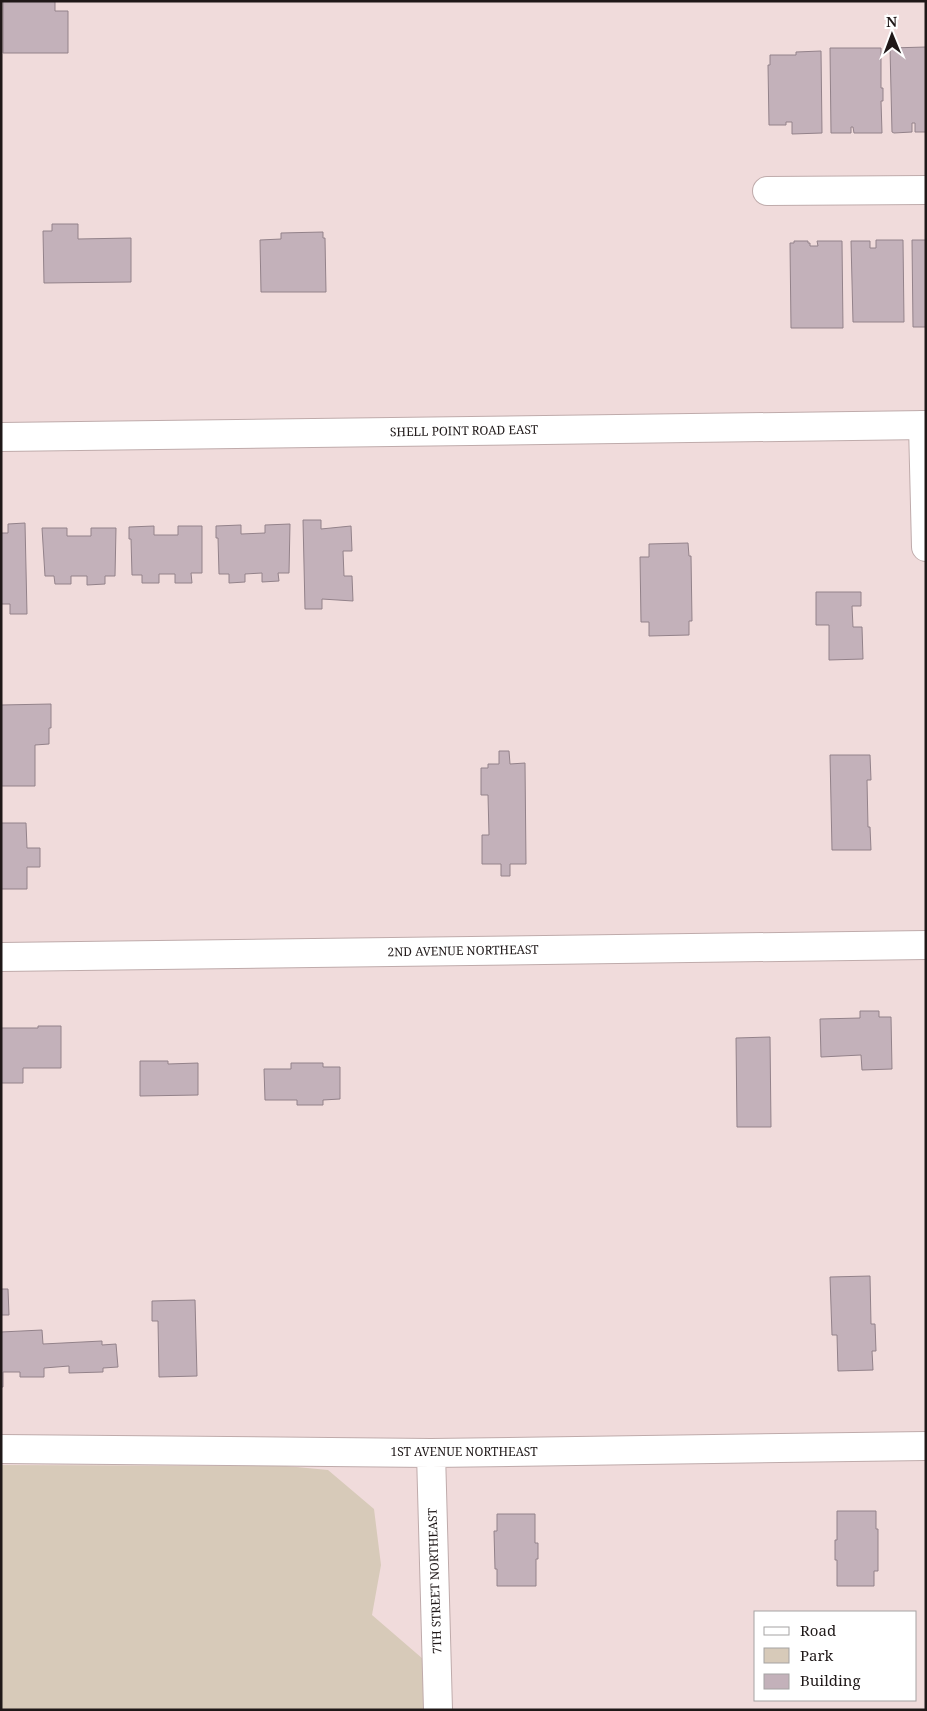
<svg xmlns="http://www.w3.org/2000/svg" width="927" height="1711" viewBox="0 0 927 1711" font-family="'Noto Serif',serif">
  <rect width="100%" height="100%" fill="#f0dbdb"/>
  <path fill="#d7cab9" d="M1,1465L286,1466L328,1470L374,1509L381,1565L372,1615L423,1659L424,1710H1Z"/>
  <path fill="#c3b1ba" stroke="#93828a" d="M3,1H55V11H68V53H3Z
    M926,47V132H915V123H912V132L894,133L892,132L890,48Z
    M830,48H881V88H883V101H881L882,133H854L853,127H851V133H831Z
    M821,51L822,133L792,134V122H786V125H769L768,65H770V55H796V52Z
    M52,224H78V239L131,238V282L44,283L43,231H52Z
    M323,232V238H325L326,292H261L260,240L281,239V233Z
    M876,240H903L904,322H853L851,241H870V248H876Z
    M912,240H926V327H913Z
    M794,241H808V243H810V246H818L817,241H842L843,328H791L790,243H794Z
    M303,520H321V529L351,526L352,551H343L344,576H352L353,601L322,599V609H305Z
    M25,523L27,614H10V604H1V533H8V524Z
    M290,524L289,573H278L279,581L262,582V573L245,574V582L229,583V574H219L218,538H216V526L241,525V534L265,533V525Z
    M154,526V535H178V526H202V573H191L192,583H175V574H159V583H142V575H132L131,539H129V527Z
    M42,528H67V536H91V528H116L115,576H105V584L87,585V576H71V584H55L54,576H45Z
    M688,543L689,556H691L692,621H689V635L649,636V622H641L640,557H649V544Z
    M816,592H861V606H852L853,627H862L863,659L829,660V625H816Z
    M51,704V728H49V744L35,745V786H1V705Z
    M499,751H509L510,764L525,763L526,864H510V876H501V864H482V835H489L488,795H481V768H488V764H499Z
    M830,755H870L871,780H867L868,827H870L871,850H832Z
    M1,823H26L27,848H40V867H27V889H1Z
    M860,1011H879V1017H891L892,1069L862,1070L861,1055L821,1057L820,1019L860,1018Z
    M38,1026H61V1068H23V1083H1V1028H38Z
    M770,1037L771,1127H737L736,1038Z
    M140,1061H168V1064L198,1063V1095L140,1096Z
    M291,1063H323V1067H340V1099L323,1100V1105H297V1100H265L264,1069H291Z
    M870,1276L871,1324H875L876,1351H872L873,1370L838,1371L837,1335H832L830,1277Z
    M1,1289H8L9,1315H1Z
    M195,1300L197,1376L159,1377L158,1321H152V1301Z
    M42,1330L43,1344L102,1341V1345L116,1344L118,1367L103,1368V1372L69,1373V1366L44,1368V1377H20V1372H3V1387H1V1332Z
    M837,1511H876V1529H878V1571H874V1586H837V1560H835V1540H837Z
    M497,1514H535V1543H538V1559H536V1586H497V1569H495L494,1531H497Z"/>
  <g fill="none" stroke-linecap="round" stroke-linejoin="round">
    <defs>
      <path id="minor" d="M767,191L926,190
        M923,425L926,547
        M1,957L926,945
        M1,1449L431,1453L926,1446
        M431,1453L438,1710"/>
      <path id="tertiary" d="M1,437L926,425"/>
    </defs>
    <use href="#minor" stroke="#bfabab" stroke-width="30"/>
    <use href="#tertiary" stroke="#bfabab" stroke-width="30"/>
    <use href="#minor" stroke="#fff" stroke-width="28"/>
    <use href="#tertiary" stroke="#fff" stroke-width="28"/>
  </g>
  <g text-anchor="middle" stroke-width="4" stroke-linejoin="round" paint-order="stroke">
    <g font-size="12" fill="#1f1818" stroke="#fff">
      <text transform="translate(464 431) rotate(-1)" y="4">SHELL POINT ROAD EAST</text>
      <text transform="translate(463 951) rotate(-1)" y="4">2ND AVENUE NORTHEAST</text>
      <text x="464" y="1456">1ST AVENUE NORTHEAST</text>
      <text transform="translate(435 1581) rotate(-92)" y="4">7TH STREET NORTHEAST</text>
    </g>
  </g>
  <rect width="927" height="1711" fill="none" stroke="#1f1818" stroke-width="5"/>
  <rect x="754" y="1611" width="162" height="90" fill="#ffffff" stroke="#a5a3a3"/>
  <rect x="764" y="1627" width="25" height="8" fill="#ffffff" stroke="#a5a3a3"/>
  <text x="800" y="1636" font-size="15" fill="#1f1818">Road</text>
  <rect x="764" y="1648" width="25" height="15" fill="#d7cab9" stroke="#a5a3a3"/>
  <text x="800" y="1661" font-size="15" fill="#1f1818">Park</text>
  <rect x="764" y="1674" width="25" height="15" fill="#c3b1ba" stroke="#a5a3a3"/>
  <text x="800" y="1686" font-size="15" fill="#1f1818">Building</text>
  <g transform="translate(892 35) rotate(359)" stroke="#ffffff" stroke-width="4" paint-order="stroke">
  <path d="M0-4L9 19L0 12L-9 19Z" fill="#1f1818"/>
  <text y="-8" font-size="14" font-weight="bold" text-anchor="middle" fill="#1f1818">N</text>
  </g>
</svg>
